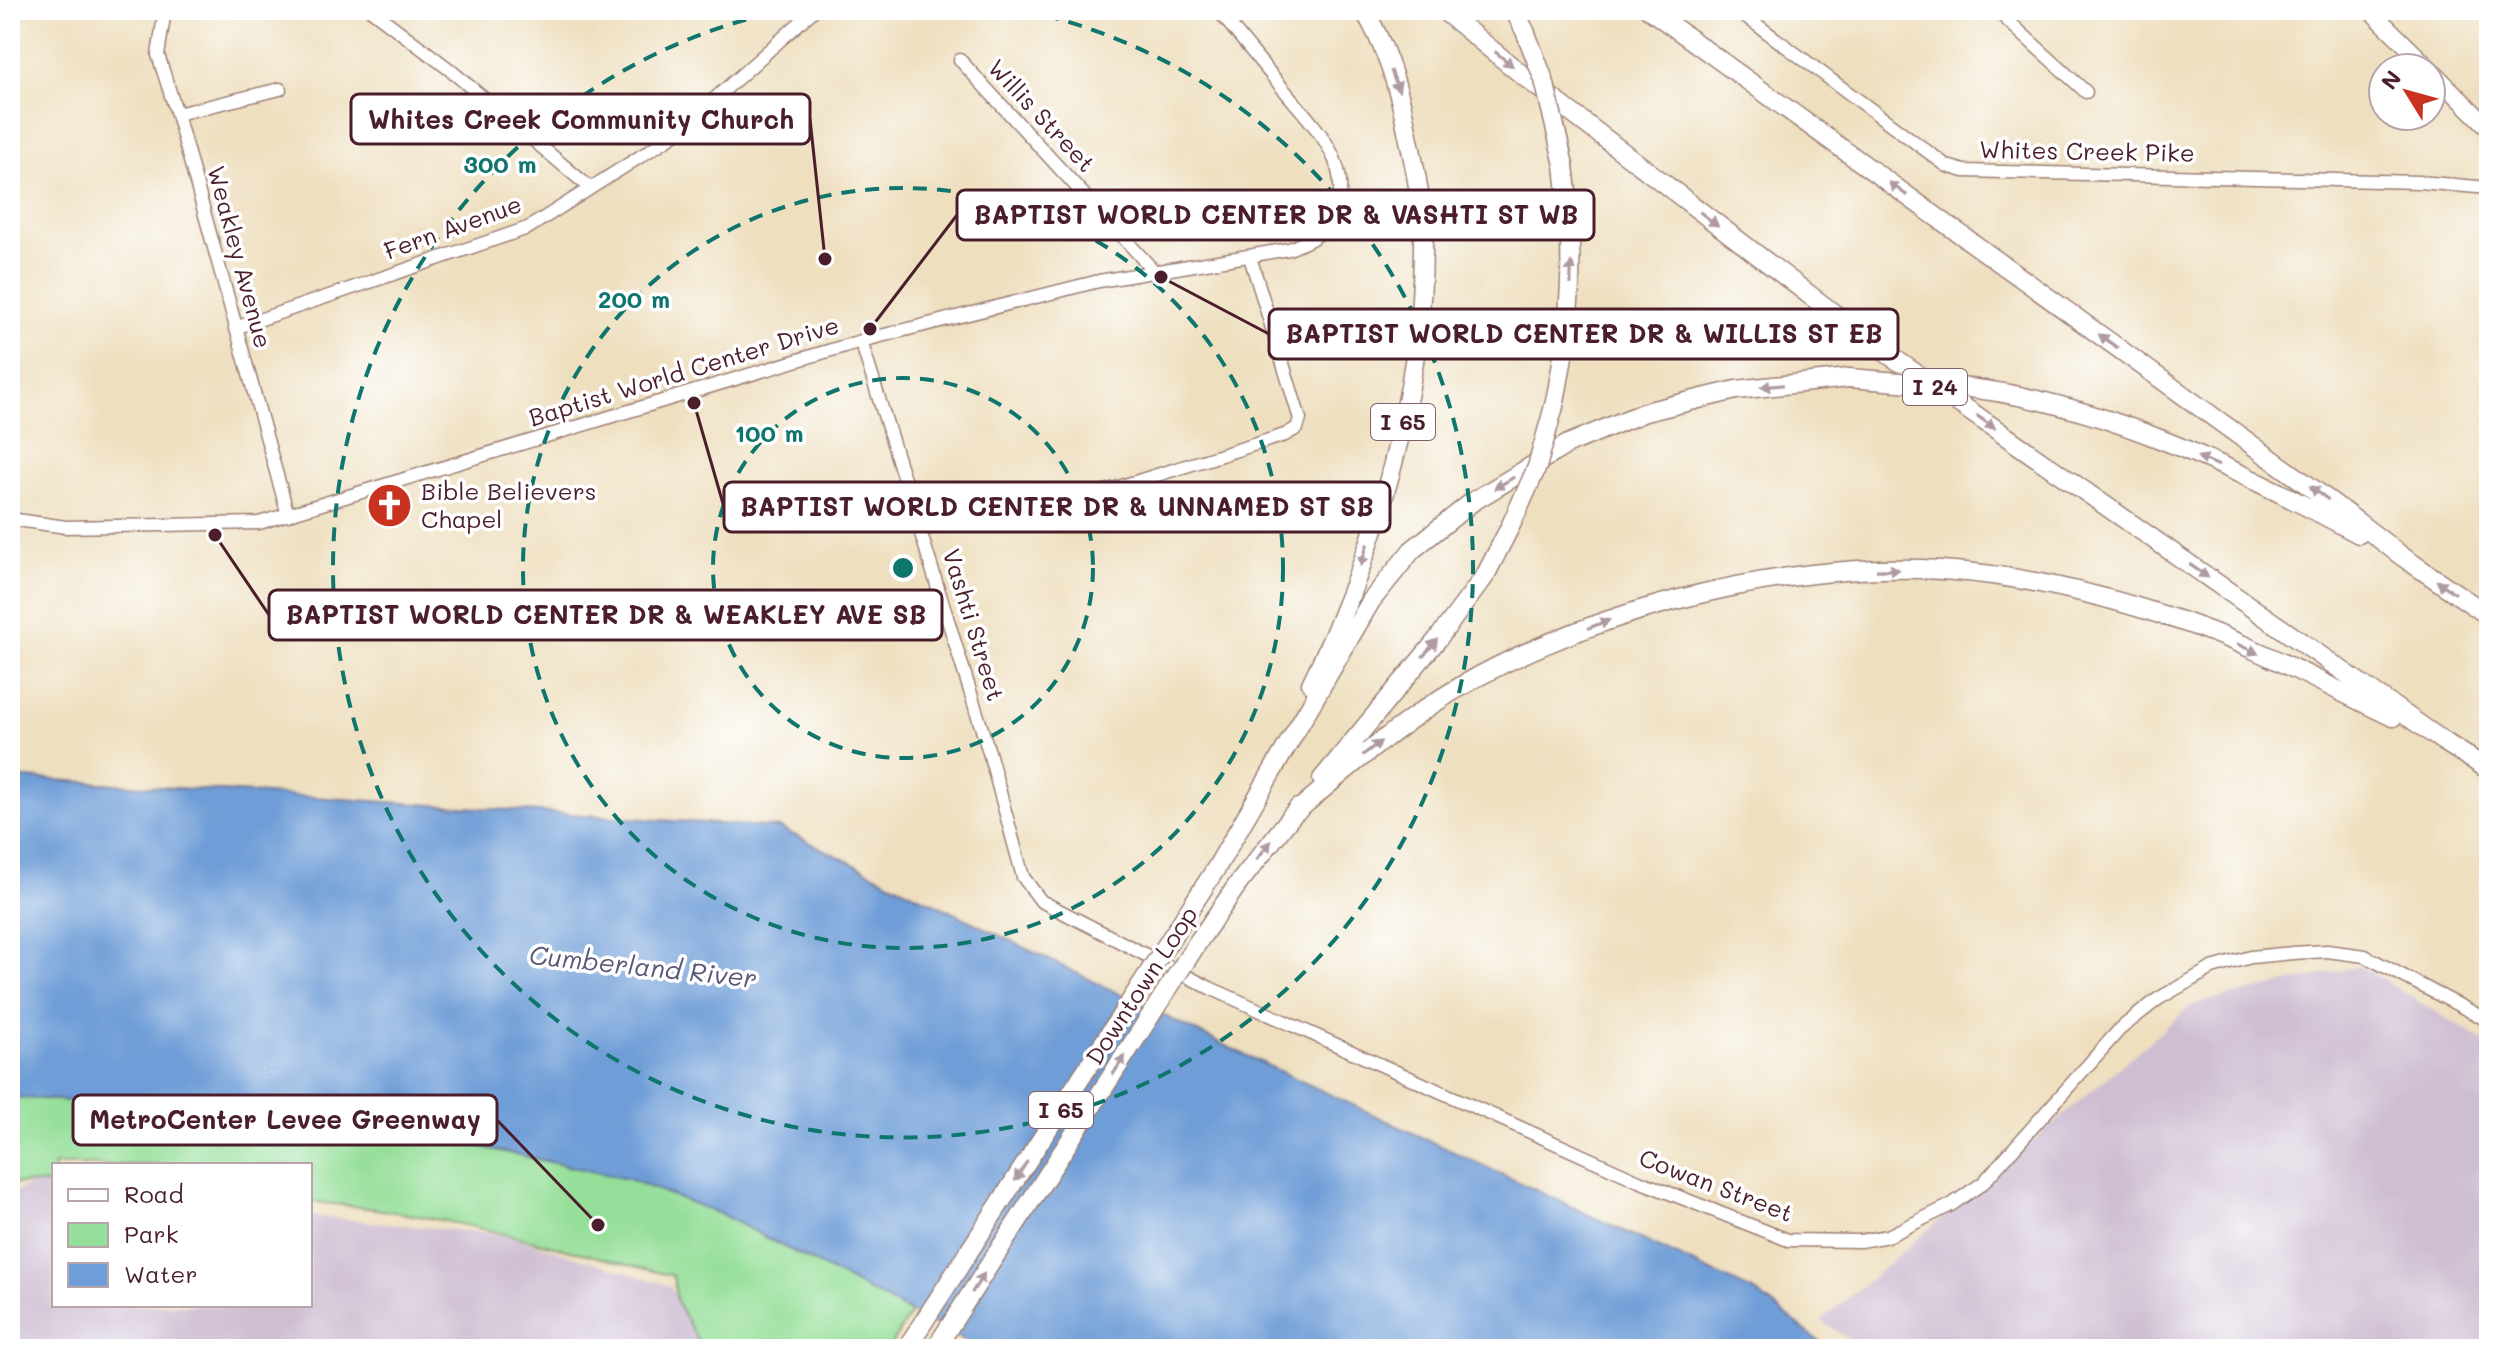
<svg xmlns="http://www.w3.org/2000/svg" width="2499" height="1359" viewBox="0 0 2499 1359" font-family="Mali,sans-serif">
  <rect width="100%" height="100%" fill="#fff"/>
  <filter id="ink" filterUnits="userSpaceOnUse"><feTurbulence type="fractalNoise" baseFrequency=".0125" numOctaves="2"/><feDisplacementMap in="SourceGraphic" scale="16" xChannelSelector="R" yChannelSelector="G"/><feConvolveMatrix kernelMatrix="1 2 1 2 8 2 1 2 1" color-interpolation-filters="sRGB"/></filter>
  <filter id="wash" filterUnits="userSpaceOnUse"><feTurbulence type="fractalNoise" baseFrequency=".006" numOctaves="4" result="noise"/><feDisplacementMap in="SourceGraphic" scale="32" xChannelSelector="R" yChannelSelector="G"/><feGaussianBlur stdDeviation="1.8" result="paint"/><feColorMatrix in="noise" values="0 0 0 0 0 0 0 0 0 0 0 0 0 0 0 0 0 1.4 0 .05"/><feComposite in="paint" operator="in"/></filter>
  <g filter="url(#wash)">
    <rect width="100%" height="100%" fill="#eedfbf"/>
    <path fill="#cebed1" d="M2360,966L2489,1044V1349H1863L1821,1321L2192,1005Z
      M34,1182L54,1185V1305H310V1216L506,1235L670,1286L702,1349H10V1195Z"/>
    <path fill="#96df9a" stroke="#707f62" stroke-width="2" d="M10,1097L182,1108L478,1146L632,1180L723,1215L911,1313L888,1349H702L677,1302L673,1276C556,1247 429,1210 310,1202V1165H54V1184L10,1183Z"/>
    <path fill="#6e9dd7" stroke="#5c5e81" stroke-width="2" d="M10,777L780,828L1226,1046L1757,1293L1829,1349H982L723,1215L632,1180L478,1146L182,1108L10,1097Z"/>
  </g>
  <g filter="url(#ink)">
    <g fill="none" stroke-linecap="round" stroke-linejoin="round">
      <defs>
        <path id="minor" d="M165,10L158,55L177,114L288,515
          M371,10L449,69L589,187
          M1737,10L1947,166L1964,171L2419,182L2489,188
          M1996,10L2086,92
          M960,60L1155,272
          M177,114L280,89
          M235,328L528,228L674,135L814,10
          M861,341L989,752L1023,877L1041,901L1210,988L1639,1181L1788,1240L1860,1241L1888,1236L1951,1205L1983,1183L2120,1029L2158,999L2212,968L2251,957L2293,953L2327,951L2365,956L2489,1021
          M10,519L66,527L259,523L861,341L1099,281L1289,249C1312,240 1329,232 1337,207C1352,161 1312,124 1285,91C1262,64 1240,37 1218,10
          M921,530L1106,491L1285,435L1297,428L1300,419L1250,257"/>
        <path id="major" d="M2370,10L2429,68
          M2431,70L2489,128"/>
        <path id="highway" d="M1443,10L1526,78L1875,345L2443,741L2489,770
          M1514,10L1525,31
          M1650,10L2338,507L2403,557L2489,616
          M1949,386C2090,397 2234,467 2359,534
          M1554,406C1572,319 1575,253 1564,165
          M1311,684C1375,553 1422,396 1423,250C1424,212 1416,172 1408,135C1400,92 1387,48 1364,10
          M1322,779L1437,640L1485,576L1510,527
          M1291,816C1336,778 1380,740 1428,707C1562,616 1781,559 1942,570C2021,575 2103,595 2178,620C2252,644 2323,684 2393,717
          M1215,870L1371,601L1412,550L1472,502L1568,444L1645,412L1736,390L1849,378
          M1238,884L1298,808"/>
      </defs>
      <use href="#minor" stroke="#9c7f75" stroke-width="15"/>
      <use href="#major" stroke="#9c7f75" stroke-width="19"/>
      <use href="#highway" stroke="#9c7f75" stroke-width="21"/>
      <use href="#minor" stroke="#fff" stroke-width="12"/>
      <use href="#major" stroke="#fff" stroke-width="16"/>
      <use href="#highway" stroke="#fff" stroke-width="18"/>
      <defs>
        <path id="highway-bridge" d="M1525,31L1544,80L1564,165
          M1849,378L1949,386
          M1510,527L1537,467L1554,406
          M906,1349L1215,870
          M935,1349L1200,939L1238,884"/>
      </defs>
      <use href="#highway-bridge" stroke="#9c7f75" stroke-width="21" stroke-linecap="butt"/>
      <use href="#highway-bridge" stroke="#fff" stroke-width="18"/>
    </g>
    <defs><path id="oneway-solid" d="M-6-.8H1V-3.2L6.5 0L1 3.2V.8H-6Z" transform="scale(2)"/></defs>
    <g fill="#ae9aa0">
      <use href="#oneway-solid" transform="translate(1504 59) rotate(39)"/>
      <use href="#oneway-solid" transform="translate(1395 81) rotate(69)"/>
      <use href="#oneway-solid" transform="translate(1898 189) rotate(-144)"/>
      <use href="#oneway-solid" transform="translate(1709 219) rotate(37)"/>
      <use href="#oneway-solid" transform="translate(1571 273) rotate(-89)"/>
      <use href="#oneway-solid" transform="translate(2108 341) rotate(-144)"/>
      <use href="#oneway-solid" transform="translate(1772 386) rotate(174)"/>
      <use href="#oneway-solid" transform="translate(1986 422) rotate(35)"/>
      <use href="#oneway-solid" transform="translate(2208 461) rotate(-157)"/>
      <use href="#oneway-solid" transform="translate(1504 483) rotate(149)"/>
      <use href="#oneway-solid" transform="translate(2319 493) rotate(-144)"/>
      <use href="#oneway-solid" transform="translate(1364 555) rotate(108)"/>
      <use href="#oneway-solid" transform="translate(1888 570) rotate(-1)"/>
      <use href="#oneway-solid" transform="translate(2199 571) rotate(35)"/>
      <use href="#oneway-solid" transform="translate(2446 587) rotate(-146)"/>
      <use href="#oneway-solid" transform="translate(1599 624) rotate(-21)"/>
      <use href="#oneway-solid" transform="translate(1430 648) rotate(-51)"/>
      <use href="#oneway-solid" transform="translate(2248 649) rotate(25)"/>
      <use href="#oneway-solid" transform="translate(1372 748) rotate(-37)"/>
      <use href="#oneway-solid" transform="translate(1264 850) rotate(-52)"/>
      <use href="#oneway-solid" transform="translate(1119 1065) rotate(-57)"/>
      <use href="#oneway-solid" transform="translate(1021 1171) rotate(123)"/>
      <use href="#oneway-solid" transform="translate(978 1283) rotate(-57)"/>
    </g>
  </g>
  <g fill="none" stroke="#0f766e" stroke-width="4" stroke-dasharray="14 10">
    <circle cx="903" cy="568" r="190"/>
    <circle cx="903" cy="568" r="380"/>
    <path d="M1022 10A570 570 0 1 1 784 10"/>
  </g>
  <defs>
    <symbol id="church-disc" viewBox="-11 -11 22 22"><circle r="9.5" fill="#c8321e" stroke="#fff"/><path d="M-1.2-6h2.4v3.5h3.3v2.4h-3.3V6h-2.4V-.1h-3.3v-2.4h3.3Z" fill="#fff"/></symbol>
  </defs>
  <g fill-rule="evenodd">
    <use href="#church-disc" x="364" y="480" width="51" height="51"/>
  </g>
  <g text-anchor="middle" stroke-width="7" stroke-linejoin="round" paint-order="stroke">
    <g fill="#fff" stroke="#80626b" stroke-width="2">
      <rect x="1903" y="369" width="64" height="36" rx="6"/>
      <rect x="1371" y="404" width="64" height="36" rx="6"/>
      <rect x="1029" y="1092" width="64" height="36" rx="6"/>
    </g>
    <g font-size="22" font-weight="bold" fill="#4a1f2b">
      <text x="1935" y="395">I 24</text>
      <text x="1403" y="430">I 65</text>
      <text x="1061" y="1118">I 65</text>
    </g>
    <g font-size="24" fill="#4a1f2b" stroke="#fff">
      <text transform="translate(1041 116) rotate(47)" y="8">Willis Street</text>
      <text transform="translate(2087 152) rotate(1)" y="8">Whites Creek Pike</text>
      <text transform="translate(453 228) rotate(-20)" y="8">Fern Avenue</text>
      <text transform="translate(239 257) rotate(75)" y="8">Weakley Avenue</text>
      <text transform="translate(684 372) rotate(-17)" y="8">Baptist World Center Drive</text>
      <text transform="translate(973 625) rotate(73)" y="8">Vashti Street</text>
      <text transform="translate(1142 986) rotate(-57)" y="8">Downtown Loop</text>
      <text transform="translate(1716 1186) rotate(21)" y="8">Cowan Street</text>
    </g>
    <g font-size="24" fill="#4a1f2b" stroke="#fff" text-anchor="start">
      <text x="421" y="500">Bible Believers<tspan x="421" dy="28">Chapel</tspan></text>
    </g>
    <g font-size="26" font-style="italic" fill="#5a5878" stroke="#fff">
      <text transform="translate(643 967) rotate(6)" y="9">Cumberland River</text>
    </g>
  </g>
  <circle cx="903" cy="568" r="12" fill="#0f766e" stroke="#fff" stroke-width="4"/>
  <g font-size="24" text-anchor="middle" font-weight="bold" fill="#0f766e" stroke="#fff" stroke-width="7" stroke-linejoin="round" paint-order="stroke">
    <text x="500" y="173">300 m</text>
    <text x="634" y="308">200 m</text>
    <text x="769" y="442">100 m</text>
  </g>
  <path fill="none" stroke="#4a1f2b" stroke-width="3" d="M825 259L810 119M870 329L957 215M1161 277L1269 334M694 403L724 507M215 535L269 615M598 1225L497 1120"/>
  <g fill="#4a1f2b" stroke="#fff" stroke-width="3">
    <circle cx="825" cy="259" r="8"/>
    <circle cx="870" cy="329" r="8"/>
    <circle cx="1161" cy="277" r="8"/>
    <circle cx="694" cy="403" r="8"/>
    <circle cx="215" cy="535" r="8"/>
    <circle cx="598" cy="1225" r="8"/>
  </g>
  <g fill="#fff" stroke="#4a1f2b" stroke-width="3">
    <rect x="351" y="94" width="459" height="50" rx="8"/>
    <rect x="957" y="190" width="637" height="50" rx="8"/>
    <rect x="1269" y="309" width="629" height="50" rx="8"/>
    <rect x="724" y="482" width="666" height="50" rx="8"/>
    <rect x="269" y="590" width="673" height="50" rx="8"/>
    <rect x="73" y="1095" width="424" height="50" rx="8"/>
  </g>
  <g font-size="26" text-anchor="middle" font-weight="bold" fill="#4a1f2b">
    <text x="581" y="129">Whites Creek Community Church</text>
    <text x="1276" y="224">BAPTIST WORLD CENTER DR &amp; VASHTI ST WB</text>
    <text x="1584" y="343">BAPTIST WORLD CENTER DR &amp; WILLIS ST EB</text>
    <text x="1057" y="516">BAPTIST WORLD CENTER DR &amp; UNNAMED ST SB</text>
    <text x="606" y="624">BAPTIST WORLD CENTER DR &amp; WEAKLEY AVE SB</text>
    <text x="285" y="1129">MetroCenter Levee Greenway</text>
  </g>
  <rect width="2499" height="1359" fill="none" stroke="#fff" stroke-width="40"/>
  <rect x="52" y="1163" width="260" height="144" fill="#ffffff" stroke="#b7a5aa" stroke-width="2"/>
  <rect x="68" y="1189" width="40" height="12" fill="#ffffff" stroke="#b7a5aa" stroke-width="2"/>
  <text x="124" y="1203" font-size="24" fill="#4a1f2b">Road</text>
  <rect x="68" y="1223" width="40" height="24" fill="#96df9a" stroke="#b7a5aa" stroke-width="2"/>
  <text x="124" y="1243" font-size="24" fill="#4a1f2b">Park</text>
  <rect x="68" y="1263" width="40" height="24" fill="#6e9dd7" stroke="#b7a5aa" stroke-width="2"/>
  <text x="124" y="1283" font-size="24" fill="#4a1f2b">Water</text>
  <g transform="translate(2407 92) rotate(307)"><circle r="38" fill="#ffffff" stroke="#b7a5aa" stroke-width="2"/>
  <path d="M0-6L14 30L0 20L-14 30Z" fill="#c8321e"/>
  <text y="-12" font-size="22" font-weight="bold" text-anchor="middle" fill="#4a1f2b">N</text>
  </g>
</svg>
